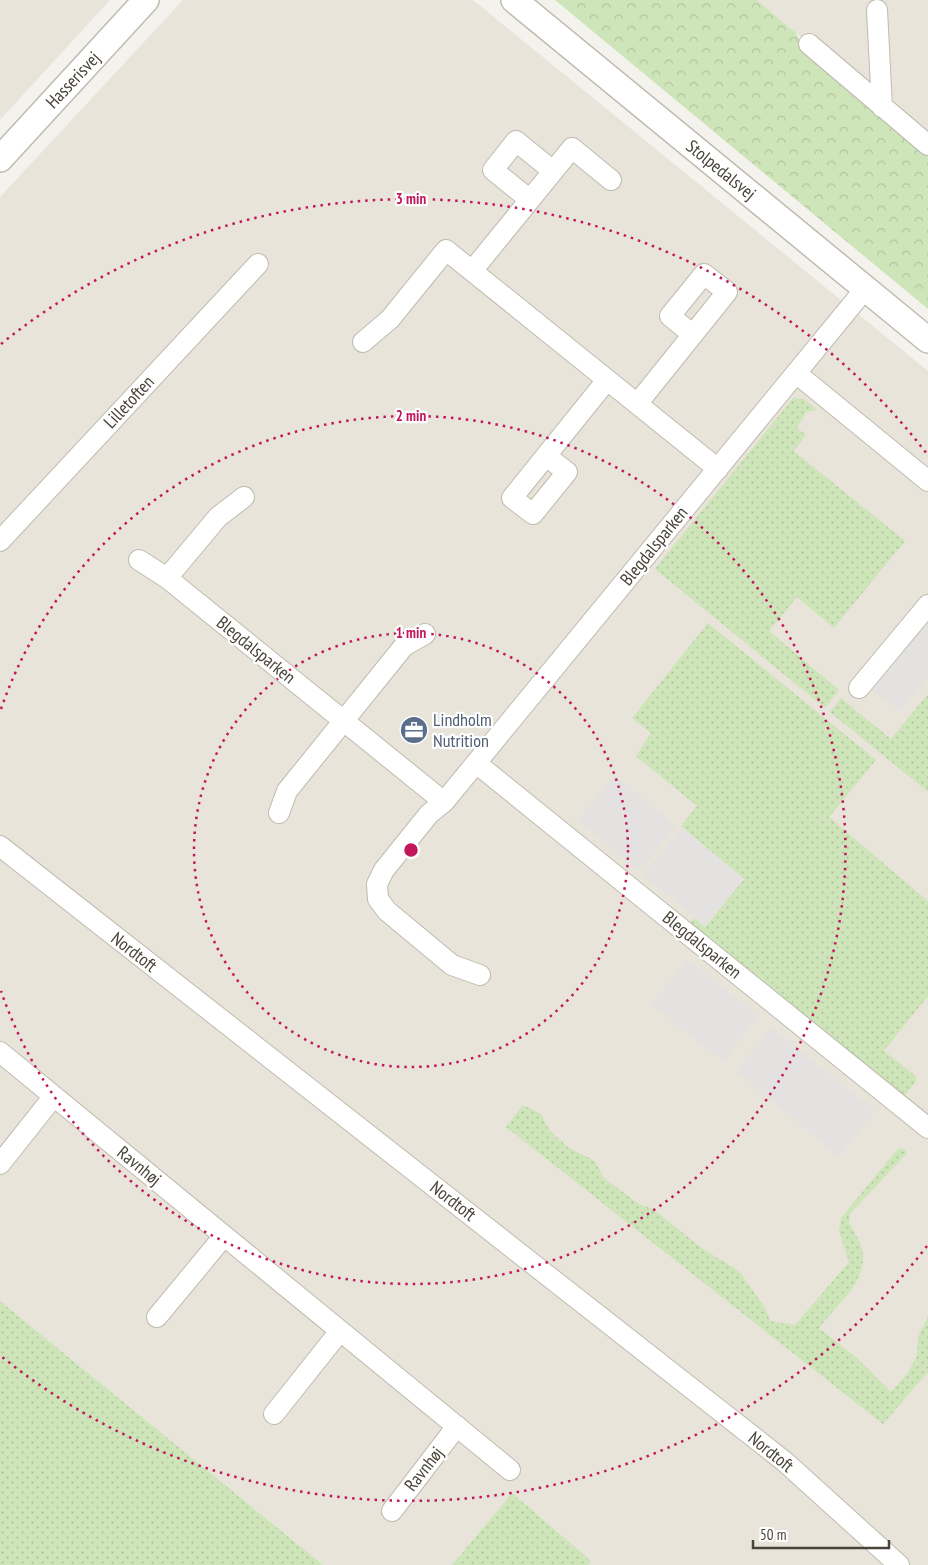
<svg xmlns="http://www.w3.org/2000/svg" width="928" height="1565" viewBox="0 0 928 1565" font-family="'PT Sans Narrow',sans-serif">
  <defs>
    <pattern id="grass-dots" width="8" height="8" patternUnits="userSpaceOnUse" patternTransform="scale(1.25)"><rect width="8" height="8" fill="#cee4b9"/><path d="M2 2h.1M6 6h.1" fill="none" stroke="#b2c5a0" stroke-width="1.8" stroke-linecap="round"/></pattern>
    <pattern id="forest-crowns" width="20" height="18" patternUnits="userSpaceOnUse" patternTransform="scale(1.25)"><rect width="20" height="18" fill="#cee4b9"/><path d="M2 6a3 3 0 1 1 6 0M12 15a3 3 0 1 1 6 0" fill="none" stroke="#b2c5a0"/></pattern>
  </defs>
  <rect width="100%" height="100%" fill="#f4f2ec"/>
  <path fill="#e8e4da" d="M0,0H110L0,120Z
    M183,0H473L928,371V1565H588L590,1562L512,1493L452,1565H323L0,1301V197Z
    M757,0H928V146L827,59Z"/>
  <path fill="url(#grass-dots)" d="M793,398L804,399L817,410L806,412L797,428L806,435L794,451L905,541L834,628L797,597L769,631L839,690L825,708L655,569Z
    M708,623L876,760L829,817L928,901V996L884,1051L916,1076V1082L904,1096L690,923L694,918L705,927L744,879L681,826L697,806L636,756L651,733L632,718Z
    M928,694V792L830,712L841,698L891,739Z
    M523,1105L541,1114L550,1131L569,1148L595,1161L604,1178L639,1204L653,1209L703,1249L739,1271L764,1306L771,1321L795,1325L849,1262L839,1231L841,1218L896,1151L900,1148L905,1149L907,1153L850,1214L849,1222C852,1229 857,1236 860,1243C874,1277 837,1304 819,1328L858,1359L891,1392L907,1374L917,1356L918,1337L928,1317V1372L883,1424L506,1127Z
    M0,1301L323,1565H0Z
    M512,1493L591,1561L588,1565H452Z"/>
  <path fill="url(#forest-crowns)" d="M555,0H757L796,33L806,53L928,155V309Z"/>
  <path fill="#e4e2e0" d="M928,592V678L900,712L858,678Z
    M615,775L676,826L639,871L578,820Z
    M682,828L744,879L704,926L669,895L668,896L643,876Z
    M688,960L758,1016L723,1061L651,1004Z
    M772,1028L875,1111L839,1157L736,1071Z"/>
  <g fill="none" stroke-linecap="round" stroke-linejoin="round">
    <defs>
      <path id="minor" d="M877,10L882,107
        M809,44L928,145
        M530,200L493,170L516,141L553,171
        M472,271L572,148L611,180
        M363,342L390,319L446,250L718,469
        M796,373L928,481
        M637,404L727,292L704,274L670,316L693,335
        M546,456L567,472L533,514L512,498L607,380
        M0,541L258,264
        M139,560L167,578L444,802L865,289
        M167,578L218,517L244,497
        M859,688L928,605
        M476,763L928,1128
        M444,802L429,814L384,870L377,884L378,899L387,911L452,965L480,975
        M279,813L287,791L404,646L425,634
        M0,846L784,1461L899,1565
        M0,1052L510,1470
        M0,1164L54,1096
        M157,1317L224,1236
        M274,1414L340,1331
        M392,1511L457,1426"/>
      <path id="tertiary" d="M514,0L928,340
        M0,159L146,0"/>
    </defs>
    <use href="#minor" stroke="#bfbbaf" stroke-width="22"/>
    <use href="#tertiary" stroke="#bfbbaf" stroke-width="28"/>
    <use href="#minor" stroke="#fff" stroke-width="20"/>
    <use href="#tertiary" stroke="#fff" stroke-width="25"/>
  </g>
  <g fill="none" stroke="#c2185b" stroke-width="2.5" stroke-dasharray="2.5 5">
    <circle cx="411" cy="850" r="217"/>
    <path d="M1 709A434 434 0 1 1 1 991"/>
    <path d="M927 1246A651 651 0 0 1 1 1356M1 344A651 651 0 0 1 927 454"/>
  </g>
  <defs>
    <symbol id="office-disc" viewBox="-11 -11 22 22"><circle r="9.5" fill="#5c6f8a" stroke="#fff"/><path d="M-6-3h4V-5.5h4V-3h4V5H-6ZM-1-4.5V-3h2v-1.5ZM-6 0V1H6V0Z" fill="#fff"/></symbol>
  </defs>
  <g fill-rule="evenodd">
    <use href="#office-disc" x="398" y="714" width="32" height="32"/>
  </g>
  <g text-anchor="middle" stroke-width="4.5" stroke-linejoin="round" paint-order="stroke">
    <g font-size="18" fill="#48443a" stroke="#fff">
      <text transform="translate(73 80) rotate(-47)" y="6">Hasserisvej</text>
      <text transform="translate(721 170) rotate(39)" y="6">Stolpedalsvej</text>
      <text transform="translate(129 402) rotate(-47)" y="6">Lilletoften</text>
      <text transform="translate(654 546) rotate(-51)" y="6">Blegdalsparken</text>
      <text transform="translate(256 650) rotate(39)" y="6">Blegdalsparken</text>
      <text transform="translate(702 945) rotate(39)" y="6">Blegdalsparken</text>
      <text transform="translate(134 952) rotate(38)" y="6">Nordtoft</text>
      <text transform="translate(139 1166) rotate(39)" y="6">Ravnhøj</text>
      <text transform="translate(453 1201) rotate(38)" y="6">Nordtoft</text>
      <text transform="translate(771 1452) rotate(39)" y="6">Nordtoft</text>
      <text transform="translate(424 1469) rotate(-52)" y="6">Ravnhøj</text>
    </g>
    <g font-size="18" fill="#4e5e75" stroke="#fff" text-anchor="start">
      <text x="433" y="726">Lindholm<tspan x="433" dy="21">Nutrition</tspan></text>
    </g>
  </g>
  <circle cx="411" cy="850" r="8" fill="#c2185b" stroke="#fff" stroke-width="2.5"/>
  <g font-size="15" text-anchor="middle" font-weight="bold" fill="#c2185b" stroke="#fff" stroke-width="4.5" stroke-linejoin="round" paint-order="stroke">
    <text x="411" y="204">3 min</text>
    <text x="411" y="421">2 min</text>
    <text x="411" y="638">1 min</text>
  </g>
  <path d="M753 1540v8h136v-8" fill="none" stroke="#48443a" stroke-width="2.5"/>
  <text x="760" y="1540" font-size="15" fill="#48443a" stroke="#ffffff" stroke-width="4" paint-order="stroke">50 m</text>
</svg>
